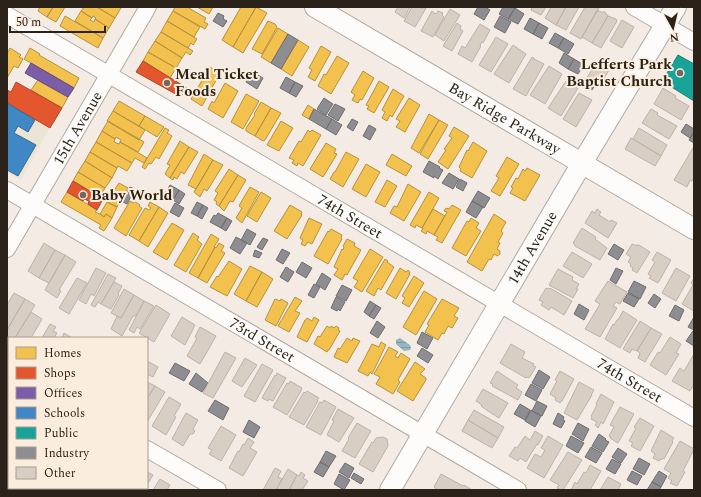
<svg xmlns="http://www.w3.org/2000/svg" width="701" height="497" viewBox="0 0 701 497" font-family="Spectral,serif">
  <defs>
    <pattern id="water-rules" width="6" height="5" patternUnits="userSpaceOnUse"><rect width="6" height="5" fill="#97b4c1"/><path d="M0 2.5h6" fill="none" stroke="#829aa5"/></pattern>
  </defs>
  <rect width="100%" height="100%" fill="#f4ece4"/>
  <path fill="#ece4d4" d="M7,103L50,128L21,180L7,172Z"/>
  <path fill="url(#water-rules)" d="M400,338L410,345L411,348L410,350L404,351L396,344V340Z"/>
  <path fill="#f2c14e" stroke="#b6923e" d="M40,7H53L47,17L38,11Z
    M53,7H65L56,22L47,17Z
    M84,7H97L115,18L109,28L95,19L96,18L93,16L92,18L81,11Z
    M97,7H120L121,8L115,18Z
    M175,7H187L206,18L204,22L208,24L205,29L173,11Z
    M197,7H213L209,14Z
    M241,7H256L233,47L222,40Z
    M256,7L267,13L243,53L233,47Z
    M81,11L92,18L90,20L94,22L95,19L109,28L103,38L75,21Z
    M173,11L200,27L194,37L167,21Z
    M65,16L103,38L98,48L60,26Z
    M167,21L197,39L193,45L191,43L188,48L161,32Z
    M268,21L275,24L277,27L262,54L252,49Z
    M278,28L288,34L271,63L261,57Z
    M161,32L193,51L190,55L186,52L182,58L155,41Z
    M298,40L309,47L292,76L281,69Z
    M155,41L182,58L176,68L148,52Z
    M321,46L331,52L315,81L308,77L312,70L309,68Z
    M10,48L21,55L19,57L23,59L18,68L14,66L7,78V54Z
    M30,48L40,54L39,55L79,78L74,88L24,59Z
    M148,52L176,68L170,78L143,61Z
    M337,56L349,63L331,94L318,86L324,74L326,75Z
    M210,67L220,73L202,106L191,99Z
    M363,71L374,78L362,100L360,99L358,103L352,100L355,95L351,92Z
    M38,80L68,97L62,108L31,90Z
    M379,81L389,87L374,113L367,109L369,106L366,105Z
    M225,83L238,91L223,118L208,109L212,101L214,103Z
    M393,89L404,96L392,117L390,115L387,121L382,118L385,112L382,110Z
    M246,94L259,101L243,129L231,122Z
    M409,98L420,105L405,132L396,127L400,121L396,119Z
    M119,101L145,116L139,126L113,111Z
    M261,102L271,108L255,136L246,131V128L255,115L254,114Z
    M308,105L314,109L309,119L302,115Z
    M271,108L281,113L265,140L263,141L255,136Z
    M113,111L145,130L139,140L107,121Z
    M429,114L439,120L419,153L411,148Z
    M145,116L164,127L157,137L139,126Z
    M439,120L448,125L428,159L420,154Z
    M108,121L144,142L138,152L120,142L121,140L116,137L115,139L102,131Z
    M281,121L293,128L279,151L267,145Z
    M454,127L469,136L448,169L438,162L446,150L444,149L452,138L449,136Z
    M165,128L169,130L167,133L172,136L159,159L156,157L151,164L149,163L145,169L142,167Z
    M308,130L310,132L312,130L321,135L303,166L298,163L297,166L292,163L294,160L289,158L299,141L301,142Z
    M102,131L115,139L114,142L119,144L120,142L147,158L144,163L135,158L132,163L96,142Z
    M180,141L189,147L170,178L165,174L170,165L167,164Z
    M96,142L132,163L127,171L118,166L117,168L90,152Z
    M473,142L487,151L472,178L460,171L461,169L459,167L467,150L468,151Z
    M326,143L336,149L334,153L337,154L323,177L310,169Z
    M189,147L198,152L184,174L181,172L177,179L174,177L173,180L170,178Z
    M90,152L117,168L112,178L85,161Z
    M346,152L359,159L343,187L330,179L334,172H335Z
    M204,154L213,160L196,189L188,185Z
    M392,154L412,166L406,176L386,165Z
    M507,157L519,164L500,196L491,191L499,178L496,176Z
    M213,160L223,165L207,191L204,189L200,197L194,192Z
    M85,161L112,178L105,188L78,172Z
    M366,164L380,172L366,197L352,189Z
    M527,168L540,175L525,201L510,193L513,188L511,187L516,178L518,179L523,169L525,171Z
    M229,169L238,175L219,206L216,204L217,202L214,200L218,193L215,191Z
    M78,172L105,188L100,197L73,181Z
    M238,175L246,180L233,202L230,201L224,211L219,206Z
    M387,180L397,186L385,207L375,202Z
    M119,183L128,188L122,198L113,192Z
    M408,184L421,192L404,221L390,213L394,206L397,207Z
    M250,187L259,192L242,223L236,218L242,208L239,206L240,204Z
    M67,192L97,210L95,212L100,214L104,217L106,214L112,218L104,231L99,228L101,225L61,202Z
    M113,192L122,198L117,207L107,202Z
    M261,192L271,198L257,222L247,216Z
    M429,192L439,198L422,228L416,225L415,228L410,225Z
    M130,201L133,203L134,201L140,205L139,206L142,208L126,236L114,228Z
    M107,202L117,207L112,218L106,214L104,217L100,214Z
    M150,202L159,207L139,241L129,235L145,208L149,210L151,208L148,206Z
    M290,205L302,212L301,214L302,215L287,239L274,231Z
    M452,205L461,210L442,243L436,240L438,237L434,235L447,212L444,211L446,208L449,209Z
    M159,207L168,213L148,247L139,241Z
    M433,209L445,216L434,235L427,231L426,234L421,231L423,229L422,228Z
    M494,214L506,222L501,231L503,233L498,242L500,243L497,249L500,251V254L497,256L494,254L491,260L489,259L482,271L467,262Z
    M309,218L322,224L312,244L308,242L305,246L301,244L303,240L300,238Z
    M471,218L479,223L476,228L481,231L466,256L452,248L467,221L469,222Z
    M172,223L184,230L167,260L153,252Z
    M331,229L342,235L341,238L342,239L328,264L314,256L328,231L329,232Z
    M193,233L199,237L197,240L202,244L186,272L174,265Z
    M211,234L219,239L214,247H215L198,278L189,273Z
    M347,239L355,243L354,246L361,250L347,275L345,274L342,280L334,275L338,269L334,267L342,249L343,250L344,247L343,246Z
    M219,243L224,246L221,251L225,253L207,283L198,278L215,247L216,248Z
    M370,249L383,257L362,292L354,287L358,281L353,278Z
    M385,259L388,261L387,262L394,267L381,290L378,288L374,296L366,291Z
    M229,261L242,269L227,296L210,287L217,276L218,277Z
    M250,266L262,272L246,301L234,294Z
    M400,268L406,272L408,270L410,272L409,274H410L396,299L386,293Z
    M262,272L273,279L257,307L246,301Z
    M414,276L424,283L409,307L402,303L405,298L402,296Z
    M424,291L437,299L416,335L403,327Z
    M295,297L302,301L295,311L300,313L289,332L278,326Z
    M275,299L280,301L281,299L288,303L276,326L265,320Z
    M442,299L459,308L454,316L458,318L452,328L448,326L444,334L442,333L438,340L425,332L429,325L427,324Z
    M314,317L319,320L307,342L297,337L305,320H306L307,318L312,321Z
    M327,326L330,328L331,326L334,328L336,326L339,328L338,330L340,331L329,350H328L327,352L314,344L318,336L320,337Z
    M347,338L352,341L353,338L360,341L347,363L334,357L338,348L340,349Z
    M381,342L386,345L372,374L370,372L368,376L358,371L372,344L379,347Z
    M389,347L398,352L395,356L398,358L401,353L410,359L398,380L400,382L393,394L376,384L380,377L374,374Z
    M415,362L425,369L420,374L426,378V380L413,401L397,391Z"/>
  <path fill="#e4572e" stroke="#ac4728" d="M143,61L187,88L181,97L136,72Z
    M16,82L62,108L50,128L7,103V90L11,92Z
    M73,181L103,199L97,210L88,204L89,201L84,199L83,201L67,192Z"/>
  <path fill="#7b5ea7" stroke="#634c7c" d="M31,63L74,88L68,97L25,73Z"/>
  <path fill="#3f88c5" stroke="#396a91" d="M7,103L35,120L28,132L18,126L14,133L36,145L18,176L7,170Z"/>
  <path fill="#17a398" stroke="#1d7d72" d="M678,55L694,64V101L662,81Z"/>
  <path fill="#8d8d92" stroke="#706d6e" d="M478,7H485L490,10L484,20L474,14Z
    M503,7H512L515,8L508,19L499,14Z
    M515,8L524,14L518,24L508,19Z
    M218,13L224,16L223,19L227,21L223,27L213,21Z
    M500,16L511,22L505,33L494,27Z
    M530,18L539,23L533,34L524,29Z
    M539,23L548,28L542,39L533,34Z
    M555,33L564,38L558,48L549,43Z
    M288,34L298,40L281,69L271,63Z
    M564,38L574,44L568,54L558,48Z
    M564,53L574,59L568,69L559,63Z
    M574,59L584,65L578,74L568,69Z
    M252,72L263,78L257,89L246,82Z
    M286,77L295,82L289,93L280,88Z
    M586,79L595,85L592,90L583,84Z
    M295,82L303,86L296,97L289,93Z
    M324,98L333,104L326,115L317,109Z
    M335,104L345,109L338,121L328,115Z
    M314,109L332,119L326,129L309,119Z
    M332,119L342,125L336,135L326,129Z
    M352,119L358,122L353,131L347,127Z
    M686,124L694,129V132L690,138L681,132Z
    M369,125L376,129L370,140L363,136Z
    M694,132V143L689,140Z
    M429,161L440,167L439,168L443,170L438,179L434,176V178L423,172Z
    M449,173L459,179L453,189L442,183Z
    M460,179L467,183L463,191L456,187Z
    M170,185L179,190L173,200L164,195Z
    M130,187L134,189L133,192L137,194L135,197L132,195L127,204L121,201Z
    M179,190L185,194L179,204L173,200Z
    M478,191L490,198L484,208L472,201Z
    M472,201L483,207L476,218L466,212Z
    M197,202L203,205L197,216L191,213Z
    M175,203L184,208L179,217L170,212Z
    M203,205L208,208L202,219L197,216Z
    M218,213L227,218L221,228L210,222L214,215L216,216Z
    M227,218L232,221L226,231L221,228Z
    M247,229L256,234L250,245L241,240Z
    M236,237L247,243L240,254L230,248Z
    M263,238L268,240L262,250L257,247Z
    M614,244L624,250L618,260L608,254Z
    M282,249L290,253L283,264L276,260Z
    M255,250L262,253L259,258L253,256Z
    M302,262L312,268L306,278L296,272Z
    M286,267L294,272L288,282L280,277Z
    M616,268L623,271L616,284L610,280Z
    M322,273L331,279L325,290L316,284Z
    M634,281L646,287L640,299L628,292Z
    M314,284L320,287L314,298L308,295Z
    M342,285L352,290L346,301L336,296Z
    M628,293L639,299L634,307L623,301Z
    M654,294L661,299L655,308L648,303Z
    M336,297L345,302L340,311L338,309L337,311L331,308Z
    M370,301L376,305L369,316L364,312Z
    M579,304L589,310L584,320L574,314Z
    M376,305L381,308L374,319L369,316Z
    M675,305L684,310L679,321L669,316Z
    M694,317V330L688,327Z
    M377,321L385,327L378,338L370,333Z
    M693,331H694V346L686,341Z
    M422,332L433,338L427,349L417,343Z
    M422,348L433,355L428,363L417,356Z
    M175,363L190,371L184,381L169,373Z
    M539,370L550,377L543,389L532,383Z
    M196,373L208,383L202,392L189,384Z
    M531,384L542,390L536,401L525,395Z
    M215,400L229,408L223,420L208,411Z
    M537,401L547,406L542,416L532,411Z
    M520,404L530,410L525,420L514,414Z
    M531,410L541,416L535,427L525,421Z
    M558,413L564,417L563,420L565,421L561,428L553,424Z
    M249,420L260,427L254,438L243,432Z
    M578,423L589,429L583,441L572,434Z
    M599,434L606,439L605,440L609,442L603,452L592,446Z
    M571,436L584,443L578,453L566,446Z
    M591,447L602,453L596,463L585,457Z
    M618,448L627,454L621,463L612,457Z
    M326,451L336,456L329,467L320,462Z
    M639,458L650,464L644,475L633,469Z
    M612,459L621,464L615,474L606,469Z
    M320,462L329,467L323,477L314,472Z
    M345,463L354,468L349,478L339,472Z
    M632,471L642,476L637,485L627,480Z
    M659,471L667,476L661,487L652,482Z
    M354,473L364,479L361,484L351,478Z
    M339,474L350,480L344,490L334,484Z
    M652,482L661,487L659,490H647Z
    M75,488H90L89,490H75Z"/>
  <path fill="#d8cec4" stroke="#bbb3ab" d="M398,7H410L404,18L395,12Z
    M412,7L426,8L415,27L404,21Z
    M532,7H546L541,15L531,10Z
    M551,7H566L556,25L545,18Z
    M566,7H579L566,30L556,25Z
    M585,7L599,8L581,39L570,33Z
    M450,9L460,15L444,41L435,35Z
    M597,10L601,12H605L608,16L592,43L582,37Z
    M432,11L436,14L438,11L443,13L442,15L444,17L433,37L421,31Z
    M608,16L616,19L617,21L601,48L592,43Z
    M622,20L634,27L622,48L610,41Z
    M457,23L461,26L460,29L463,31L452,51L443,46Z
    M480,24L490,30L483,43L482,42L480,45L481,46L472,62L458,54L462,46L465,48Z
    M496,37L508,44L491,72L479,65Z
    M513,45L526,54L509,83L494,74Z
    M532,57L534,58V59L544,64L526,96L513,89Z
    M600,57L611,64L610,66L611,67L599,86L586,79Z
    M549,66L562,74L545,104L530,95Z
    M566,81L578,88L561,116L548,108Z
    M663,88L676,96L675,98L689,106L681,120L654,104Z
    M579,93L592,100L576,127L563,119Z
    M651,109L658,113L657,115L677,126L669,139L642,123Z
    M639,128L667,145L661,156L633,139Z
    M631,138L661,156L655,166L625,149Z
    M693,148L694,149V178L692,181L690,180L687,187L674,180Z
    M597,209L601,212L599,215L610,222L611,220L617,223L608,238L585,223L592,211L595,213Z
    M582,228L596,237L595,239L607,248L600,260L575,246V245L573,243Z
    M44,243L55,250L39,278L28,271Z
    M632,244L637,246V245H639L650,252L637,273L632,270L633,268L630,266L631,264L628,262L631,257L626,254Z
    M55,250L65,255L49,283L39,278Z
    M572,252L592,264L583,278L563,266Z
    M657,252L671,260L658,283L649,278L651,276L648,274L655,262L652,260Z
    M65,255L76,262L59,290L61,291L57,298L45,290Z
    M96,268L106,273L94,296L91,294L86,304L79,300Z
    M676,268L690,276L676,301L662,293Z
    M558,269L573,277L572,280L579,284L576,289H578L573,298L549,285Z
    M108,274L116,278L101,304L98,302L95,307L91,305Z
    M77,278L87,283L69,314L59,308Z
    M694,278V311L682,304L693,285L691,283Z
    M608,281L627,292L620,304L616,302L613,306L617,308L600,337L585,329L600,304L595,301Z
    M114,282L122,286L118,294L119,295L111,309L101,304Z
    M546,288L549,289L550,288L572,301L564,315L551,307L549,310L541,305L543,302L539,300Z
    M124,289L134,295L121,318L111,313Z
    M14,293L25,299L7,330V305Z
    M134,295L144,301L136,316H133L122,336L111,329L117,316L121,318Z
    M25,299L35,305L15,338H11L7,336V330Z
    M144,301L154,306L140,329L137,327L134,333L129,330Z
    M156,305L170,314L154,342L139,333Z
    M623,311L637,320L620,348L605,339L613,324L614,325L617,320H618Z
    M31,312L42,319L31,338H15Z
    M182,317L195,325L185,345L171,336Z
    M640,321L651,328L637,351L632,349L630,353L623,349Z
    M50,324L56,327L53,331L57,333L54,338H42Z
    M200,327L216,336L200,364L187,356L197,338L195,337Z
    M651,328L662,334L645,362L638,358L640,353L637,351Z
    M64,333L72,338H62Z
    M670,337L681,344L676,353L679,354L666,375L650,365L658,352L660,353Z
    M511,344L525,352L522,358L534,364L533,366L536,367L529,378L527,377L526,378L500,363Z
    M225,352L236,358L213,398L203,393Z
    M694,354V384L690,391L672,381L680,368L684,371Z
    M245,358L257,365L242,387L232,381Z
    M149,362L158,367L153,377L147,374V365Z
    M262,364L273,370L255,402L244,396Z
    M497,371L518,385L516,388L522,392L518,400L492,386L493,384L490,383Z
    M560,371L574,379L562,401H561L560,403L555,400L556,398L550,394L557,381L555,380Z
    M277,373L286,378L273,401L269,399L268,401L262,398L275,375L276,376Z
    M290,381L302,388L301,391L287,415L273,407L287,383L289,384Z
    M147,382L155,386L147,399Z
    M579,382L594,390L591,395H592L577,420L564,413Z
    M155,386L165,392L147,422V399Z
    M483,389L508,403L499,418L488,411L481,406L482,405L476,401Z
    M307,391L319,398L317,400L318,401L304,425L289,417L304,392L305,393Z
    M601,394L614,402L603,424L601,422L598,428L595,425L597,422L591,419L592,417L591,416L597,405L596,404Z
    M169,397L181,404L174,416L176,417L166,435L152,426Z
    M324,400L336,407L321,435L306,427L320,402L322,403Z
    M9,404V434L7,432V408Z
    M620,407L634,414L618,443L610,438L611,437L609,436L614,427L610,425Z
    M338,409L354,418L339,442L327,435L334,421L332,420Z
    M474,410L504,427L498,438L468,420Z
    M186,413L198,420L193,429L195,431L193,434H190L183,446L172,439Z
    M640,418L654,426L640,451L631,446L633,443L629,441L636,428L634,427Z
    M468,420L498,438L492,448L462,431Z
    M357,423L371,431L355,458L342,451L349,439L348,438Z
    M221,426L236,435L221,461L209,454L212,450L208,448Z
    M661,430L674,438L672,441L673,442L664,459L663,458L661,460L660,459L659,461L653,458L655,454L651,451Z
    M535,431L543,436L538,445L537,444L526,462L520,458L518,461L509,456L515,447L517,448L525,436L530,440Z
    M548,436L563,445L544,478L527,468L535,454L541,457L545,450L541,448Z
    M383,437L387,439L388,446L373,472L359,464L372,442L373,443L376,438Z
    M248,438L254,442L250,448L257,452L243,476L229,468L238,451L239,452L243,444L244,445Z
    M680,441L694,449L683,471L685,472L677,486L670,483L672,481L668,478L671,473L664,469Z
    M568,452L582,460L563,490H561L557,488L559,485L550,480Z
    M590,465L601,471L590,490H571L575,482L577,484L584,472L586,473Z
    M275,468L281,471L278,477L282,479L276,490H263Z
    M288,469L297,475L289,490H276Z
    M147,472L153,475L147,485Z
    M301,472L305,475L303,478L308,481L302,490H289L297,475L299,476Z
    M441,474L463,486L464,485L472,490H438L434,487Z
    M608,477L621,484L618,490H600Z
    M160,479L170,485L167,490H153Z
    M103,488H116L115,490H102Z
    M129,488H146L144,490H128Z"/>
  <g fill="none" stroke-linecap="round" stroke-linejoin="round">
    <defs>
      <g id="minor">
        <path d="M634,7L694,42"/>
        <path id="s1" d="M7,15L694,418"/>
        <path id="s2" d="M7,190L518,490"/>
        <path id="s3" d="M7,249L148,7"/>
        <path d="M7,367L9,368"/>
        <path d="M147,449L218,490"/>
      </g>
      <g id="major">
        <path id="s4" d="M315,7L694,229"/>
        <path id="s5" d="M390,490L582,163L676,7"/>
      </g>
    </defs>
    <use href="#minor" stroke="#b0a8a0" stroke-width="18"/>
    <use href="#major" stroke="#b0a8a0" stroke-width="22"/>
    <use href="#minor" stroke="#fdfcfb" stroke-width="16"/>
    <use href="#major" stroke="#fdfcfb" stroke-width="20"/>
  </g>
  <g fill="#716960" stroke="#fbeddd" stroke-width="1.5">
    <circle cx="680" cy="73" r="4"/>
    <circle cx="167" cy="83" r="4"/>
    <circle cx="83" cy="195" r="4"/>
  </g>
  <g text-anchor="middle" stroke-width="4" stroke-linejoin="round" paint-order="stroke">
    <g font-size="15" font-weight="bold" fill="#2b2319" stroke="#fbeddd" text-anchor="start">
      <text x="672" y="69" text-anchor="end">Lefferts Park<tspan x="672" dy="17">Baptist Church</tspan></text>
      <text x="175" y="79">Meal Ticket<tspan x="175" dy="17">Foods</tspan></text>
      <text x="91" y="200">Baby World</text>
    </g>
    <g font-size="15" fill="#2b2319" stroke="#fbeddd">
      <text dy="5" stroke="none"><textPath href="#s4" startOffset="220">Bay Ridge Parkway</textPath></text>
      <text dy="5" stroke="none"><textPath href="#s3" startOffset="140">15th Avenue</textPath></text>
      <text dy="5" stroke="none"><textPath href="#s1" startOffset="398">74th Street</textPath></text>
      <text dy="5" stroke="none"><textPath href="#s5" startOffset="281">14th Avenue</textPath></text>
      <text dy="5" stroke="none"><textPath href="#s2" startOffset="296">73rd Street</textPath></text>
      <text dy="5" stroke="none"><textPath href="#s1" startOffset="722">74th Street</textPath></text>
    </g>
  </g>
  <rect width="701" height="497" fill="none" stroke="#2b2319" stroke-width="16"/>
  <rect x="8" y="337" width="140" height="152" fill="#fbeddd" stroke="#a89c8f"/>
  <rect x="16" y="347" width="20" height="12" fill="#f2c14e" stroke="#a89c8f"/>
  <text x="44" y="357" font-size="12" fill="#2b2319">Homes</text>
  <rect x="16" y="367" width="20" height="12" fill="#e4572e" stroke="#a89c8f"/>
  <text x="44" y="377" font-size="12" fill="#2b2319">Shops</text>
  <rect x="16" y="387" width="20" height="12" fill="#7b5ea7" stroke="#a89c8f"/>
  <text x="44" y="397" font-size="12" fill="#2b2319">Offices</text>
  <rect x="16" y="407" width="20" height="12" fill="#3f88c5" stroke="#a89c8f"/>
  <text x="44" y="417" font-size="12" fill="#2b2319">Schools</text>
  <rect x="16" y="427" width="20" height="12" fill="#17a398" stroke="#a89c8f"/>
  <text x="44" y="437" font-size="12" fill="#2b2319">Public</text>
  <rect x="16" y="447" width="20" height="12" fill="#8d8d92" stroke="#a89c8f"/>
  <text x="44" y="457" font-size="12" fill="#2b2319">Industry</text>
  <rect x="16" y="467" width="20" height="12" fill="#d8cec4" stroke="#a89c8f"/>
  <text x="44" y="477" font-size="12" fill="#2b2319">Other</text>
  <g transform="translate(673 28) rotate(172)" stroke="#fbeddd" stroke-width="3" paint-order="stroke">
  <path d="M0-3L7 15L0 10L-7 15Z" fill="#2b2319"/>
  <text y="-6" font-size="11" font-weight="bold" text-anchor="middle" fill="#2b2319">N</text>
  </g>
  <path d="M10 26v6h95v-6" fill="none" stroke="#2b2319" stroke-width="2"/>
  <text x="16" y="26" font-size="12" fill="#2b2319" stroke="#fbeddd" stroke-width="3" paint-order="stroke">50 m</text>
</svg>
